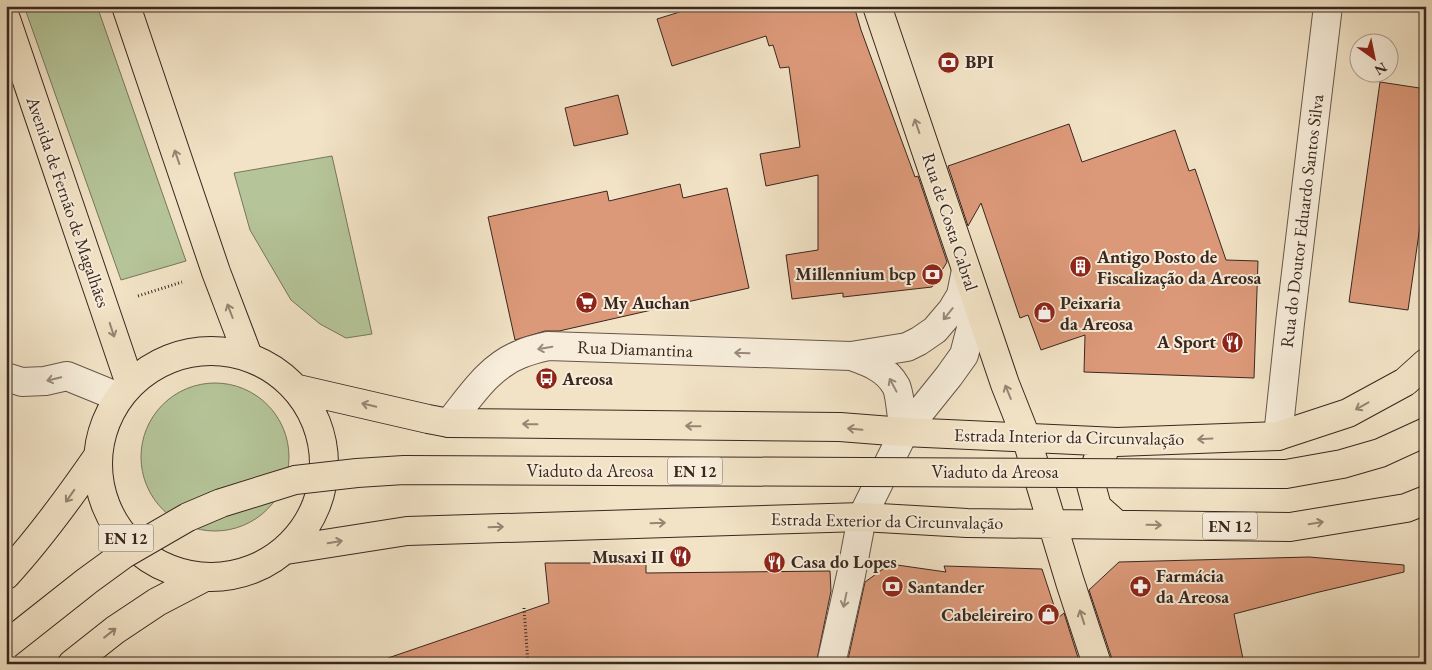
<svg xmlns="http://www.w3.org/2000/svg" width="1432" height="670" viewBox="0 0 1432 670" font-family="'EB Garamond',serif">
  <rect width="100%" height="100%" fill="#f2e3c6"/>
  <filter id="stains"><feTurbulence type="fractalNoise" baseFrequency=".004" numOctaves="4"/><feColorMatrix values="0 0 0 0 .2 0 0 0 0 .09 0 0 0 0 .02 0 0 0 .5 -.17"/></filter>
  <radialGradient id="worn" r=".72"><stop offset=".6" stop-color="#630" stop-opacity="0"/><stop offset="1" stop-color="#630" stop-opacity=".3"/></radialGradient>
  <path fill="#b5c599" stroke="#77765c" d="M24,6H97L186,261L121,280Z
    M332,156L372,334L346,338L320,324L291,300L250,230L234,173Z
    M141 457a74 74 0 1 1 148 0a74 74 0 1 1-148 0Z"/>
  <path fill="#dc9979" stroke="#392720" d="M699,6H854L861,30L915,177L918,176L947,262L932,287L843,297V293L792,299L786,255L818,250V175L766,186L760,154L800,147L789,67L780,68L773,45L769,46L766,36L672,66L657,19Z
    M1380,82L1426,89V184L1408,310L1349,302Z
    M618,95L628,134L574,146L565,108Z
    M1069,124L1082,162L1175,130L1189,171L1195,169L1226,260L1258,261L1254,378L1084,372L1085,335L1041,350L1028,315L1020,318L981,203L968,226L948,166Z
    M680,184L683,198L727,188L749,288L559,331H545L515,340L488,217L607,191L609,201Z
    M1309,557L1404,565V572L1315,593L1234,614L1244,664H1112V659L1089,590L1119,562Z
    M545,563H646V573L830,571L831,591L816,664H389L388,658L549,603Z
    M890,564L946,572L944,566L1042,569L1058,618L1064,613L1080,664H847L865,582Z"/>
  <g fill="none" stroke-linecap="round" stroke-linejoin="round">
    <defs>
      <path id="minor" d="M851,356L907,347L919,341L935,330L952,310L961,295L966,270
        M6,377L22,382L45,381L67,376L116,396
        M449,423C470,397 489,366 521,354C530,350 539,348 548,346L851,356C868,362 886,368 896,386C900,393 902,422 904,432
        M1278,436L1290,323L1328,6
        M831,664L851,575L862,517L904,432L949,376L964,355L977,305"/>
      <path id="major" d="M126,6L216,272L248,356
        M877,6L1005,384L1026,437L1070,582L1097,664
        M6,19L130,384
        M98 464a113 113 0 1 1 226 0a113 113 0 1 1-226 0Z
        M298,389L428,419L449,423L840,427L904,432L1117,442L1278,436L1348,413L1405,382L1426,363
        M1103,454L1098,459L1090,481L1097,507L1116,524
        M286,550L407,531L862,517L967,523L1290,527L1406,508L1426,500
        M6,575C40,538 69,498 98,456
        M72,664L115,630L157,602L203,578"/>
    </defs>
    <use href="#minor" stroke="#67564a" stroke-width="30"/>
    <use href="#major" stroke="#392720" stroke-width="30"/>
    <path stroke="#392720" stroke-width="3" stroke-dasharray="1 2.5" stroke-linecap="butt" d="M138,296L182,282
      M524,608L528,664"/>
    <use href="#minor" stroke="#f7edda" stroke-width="28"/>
    <use href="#major" stroke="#f2e3c6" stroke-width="28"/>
    <defs>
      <path id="major-bridge" d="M6,645L87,581L124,554L188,517L221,503L295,480L357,473L404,470L1286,474L1342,464L1380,453L1426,432"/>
    </defs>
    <use href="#major-bridge" stroke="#392720" stroke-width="30" stroke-linecap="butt"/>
    <use href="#major-bridge" stroke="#f2e3c6" stroke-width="28"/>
  </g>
  <defs><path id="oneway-shaft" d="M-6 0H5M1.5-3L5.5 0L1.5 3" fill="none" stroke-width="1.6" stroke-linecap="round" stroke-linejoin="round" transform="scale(1.25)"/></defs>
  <g stroke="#968573">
    <use href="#oneway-shaft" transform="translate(917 126) rotate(-109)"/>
    <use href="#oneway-shaft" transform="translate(177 157) rotate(-109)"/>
    <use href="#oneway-shaft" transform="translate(230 311) rotate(-111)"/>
    <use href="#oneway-shaft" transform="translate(112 330) rotate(72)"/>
    <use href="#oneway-shaft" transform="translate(1008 392) rotate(-112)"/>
    <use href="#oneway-shaft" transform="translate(369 405) rotate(-167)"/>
    <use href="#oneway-shaft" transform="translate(1362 406) rotate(151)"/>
    <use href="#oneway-shaft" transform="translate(530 424) rotate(-179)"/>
    <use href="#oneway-shaft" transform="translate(693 426) rotate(-179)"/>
    <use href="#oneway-shaft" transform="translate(855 429) rotate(-175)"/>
    <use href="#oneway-shaft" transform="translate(1205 439) rotate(177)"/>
    <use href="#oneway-shaft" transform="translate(70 496) rotate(125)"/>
    <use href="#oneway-shaft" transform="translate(658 523) rotate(-2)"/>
    <use href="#oneway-shaft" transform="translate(1316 523) rotate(-9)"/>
    <use href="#oneway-shaft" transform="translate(1154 525) rotate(1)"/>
    <use href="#oneway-shaft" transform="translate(496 527) rotate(-2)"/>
    <use href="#oneway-shaft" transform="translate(335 542) rotate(-9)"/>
    <use href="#oneway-shaft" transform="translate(1082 617) rotate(-108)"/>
    <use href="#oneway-shaft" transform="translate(110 633) rotate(-38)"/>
  </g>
  <g stroke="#988a7d">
    <use href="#oneway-shaft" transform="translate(948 314) rotate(129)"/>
    <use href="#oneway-shaft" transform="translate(545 348) rotate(170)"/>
    <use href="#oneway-shaft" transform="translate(742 353) rotate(-178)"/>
    <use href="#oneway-shaft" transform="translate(54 379) rotate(166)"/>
    <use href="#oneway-shaft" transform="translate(893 385) rotate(-118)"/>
    <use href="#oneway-shaft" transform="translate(845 600) rotate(102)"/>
  </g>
  <defs>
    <symbol id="bank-disc" viewBox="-11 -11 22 22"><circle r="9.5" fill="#8f2418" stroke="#f7edda"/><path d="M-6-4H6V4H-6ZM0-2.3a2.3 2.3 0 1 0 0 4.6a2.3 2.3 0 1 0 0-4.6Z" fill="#fff"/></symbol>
    <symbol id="building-disc" viewBox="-11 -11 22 22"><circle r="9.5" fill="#8f2418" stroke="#f7edda"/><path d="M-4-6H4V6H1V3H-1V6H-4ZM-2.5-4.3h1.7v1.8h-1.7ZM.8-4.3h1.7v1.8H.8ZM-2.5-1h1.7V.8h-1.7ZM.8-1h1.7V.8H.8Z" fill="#fff"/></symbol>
    <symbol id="supermarket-disc" viewBox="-11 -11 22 22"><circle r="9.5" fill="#8f2418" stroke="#f7edda"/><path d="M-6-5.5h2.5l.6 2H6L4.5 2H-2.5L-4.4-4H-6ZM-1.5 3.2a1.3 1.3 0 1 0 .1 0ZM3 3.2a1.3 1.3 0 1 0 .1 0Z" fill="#fff"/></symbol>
    <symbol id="shop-disc" viewBox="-11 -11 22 22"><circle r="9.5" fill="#8f2418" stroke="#f7edda"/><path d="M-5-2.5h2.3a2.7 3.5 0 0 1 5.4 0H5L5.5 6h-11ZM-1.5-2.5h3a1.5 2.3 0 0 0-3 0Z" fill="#fff"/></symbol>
    <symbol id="restaurant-disc" viewBox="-11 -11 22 22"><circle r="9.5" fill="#8f2418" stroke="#f7edda"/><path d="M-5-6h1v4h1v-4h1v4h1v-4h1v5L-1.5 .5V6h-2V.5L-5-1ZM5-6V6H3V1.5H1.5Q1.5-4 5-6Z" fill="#fff"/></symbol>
    <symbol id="bus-disc" viewBox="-11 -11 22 22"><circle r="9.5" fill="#8f2418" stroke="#f7edda"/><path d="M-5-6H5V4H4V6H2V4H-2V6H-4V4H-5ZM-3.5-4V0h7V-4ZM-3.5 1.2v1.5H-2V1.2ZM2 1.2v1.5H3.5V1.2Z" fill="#fff"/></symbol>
    <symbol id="pharmacy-disc" viewBox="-11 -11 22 22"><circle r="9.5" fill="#8f2418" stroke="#f7edda"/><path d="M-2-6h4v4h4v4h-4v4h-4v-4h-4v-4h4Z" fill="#fff"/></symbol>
  </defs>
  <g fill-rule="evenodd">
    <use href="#bank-disc" x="936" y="50" width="25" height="25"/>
    <use href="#building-disc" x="1068" y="254" width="25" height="25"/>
    <use href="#bank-disc" x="920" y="262" width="25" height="25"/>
    <use href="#supermarket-disc" x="574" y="290" width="25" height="25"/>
    <use href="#shop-disc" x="1032" y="300" width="25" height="25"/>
    <use href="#restaurant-disc" x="1220" y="330" width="25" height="25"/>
    <use href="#bus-disc" x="534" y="366" width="25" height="25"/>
    <use href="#restaurant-disc" x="668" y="544" width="25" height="25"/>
    <use href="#restaurant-disc" x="762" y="550" width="25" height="25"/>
    <use href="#pharmacy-disc" x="1128" y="574" width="25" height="25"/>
    <use href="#bank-disc" x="880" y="574" width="25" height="25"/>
    <use href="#shop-disc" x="1036" y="602" width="25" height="25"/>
  </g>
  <g text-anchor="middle" stroke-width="4" stroke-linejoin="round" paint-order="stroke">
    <g fill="#f7edda" stroke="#726258" stroke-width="1">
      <rect x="667.5" y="457.5" width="55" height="27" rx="4"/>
      <rect x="1202.5" y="512.5" width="55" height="27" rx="4"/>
      <rect x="98.5" y="524.5" width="55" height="27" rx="4"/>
    </g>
    <g font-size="16" font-weight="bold" fill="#392720">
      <text x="695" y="477">EN 12</text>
      <text x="1230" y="532">EN 12</text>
      <text x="126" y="544">EN 12</text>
    </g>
    <g font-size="18" font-weight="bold" fill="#392720" stroke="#f7edda" text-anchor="start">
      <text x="965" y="68">BPI</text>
      <text x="1097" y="263">Antigo Posto de<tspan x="1097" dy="21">Fiscalização da Areosa</tspan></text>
      <text x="916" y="280" text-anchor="end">Millennium bcp</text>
      <text x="603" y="309">My Auchan</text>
      <text x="1060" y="309">Peixaria<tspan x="1060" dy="21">da Areosa</tspan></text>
      <text x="1216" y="348" text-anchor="end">A Sport</text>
      <text x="562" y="385">Areosa</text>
      <text x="664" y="563" text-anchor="end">Musaxi II</text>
      <text x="791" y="568">Casa do Lopes</text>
      <text x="1156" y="582">Farmácia<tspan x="1156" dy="21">da Areosa</tspan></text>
      <text x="908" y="593">Santander</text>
      <text x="1033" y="621" text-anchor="end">Cabeleireiro</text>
    </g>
    <g font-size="18" fill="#392720" stroke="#f7edda">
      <text transform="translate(68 202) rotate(71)" y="6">Avenida de Fernão de Magalhães</text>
      <text transform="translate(1302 221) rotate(-83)" y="6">Rua do Doutor Eduardo Santos Silva</text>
      <text transform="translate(950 222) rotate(72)" y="6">Rua de Costa Cabral</text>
      <text transform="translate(635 349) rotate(2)" y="6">Rua Diamantina</text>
      <text transform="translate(1069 437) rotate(1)" y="6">Estrada Interior da Circunvalação</text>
      <text x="590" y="477">Viaduto da Areosa</text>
      <text x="995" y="478">Viaduto da Areosa</text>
      <text transform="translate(887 521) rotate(1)" y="6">Estrada Exterior da Circunvalação</text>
    </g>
  </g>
  <rect width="1432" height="670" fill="none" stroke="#f2e3c6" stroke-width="25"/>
  <rect x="8" y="8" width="1417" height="655" fill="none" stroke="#392720" stroke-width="2.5"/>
  <rect x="12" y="12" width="1407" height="645" fill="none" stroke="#392720"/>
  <g transform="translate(1374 58) rotate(147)"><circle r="24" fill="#f7edda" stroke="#ab9e90"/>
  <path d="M0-4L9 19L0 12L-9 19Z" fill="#8f2418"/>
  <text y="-8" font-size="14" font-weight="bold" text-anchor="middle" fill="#392720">N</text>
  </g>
  <rect width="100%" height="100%" filter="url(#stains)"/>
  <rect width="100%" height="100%" fill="url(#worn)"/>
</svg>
